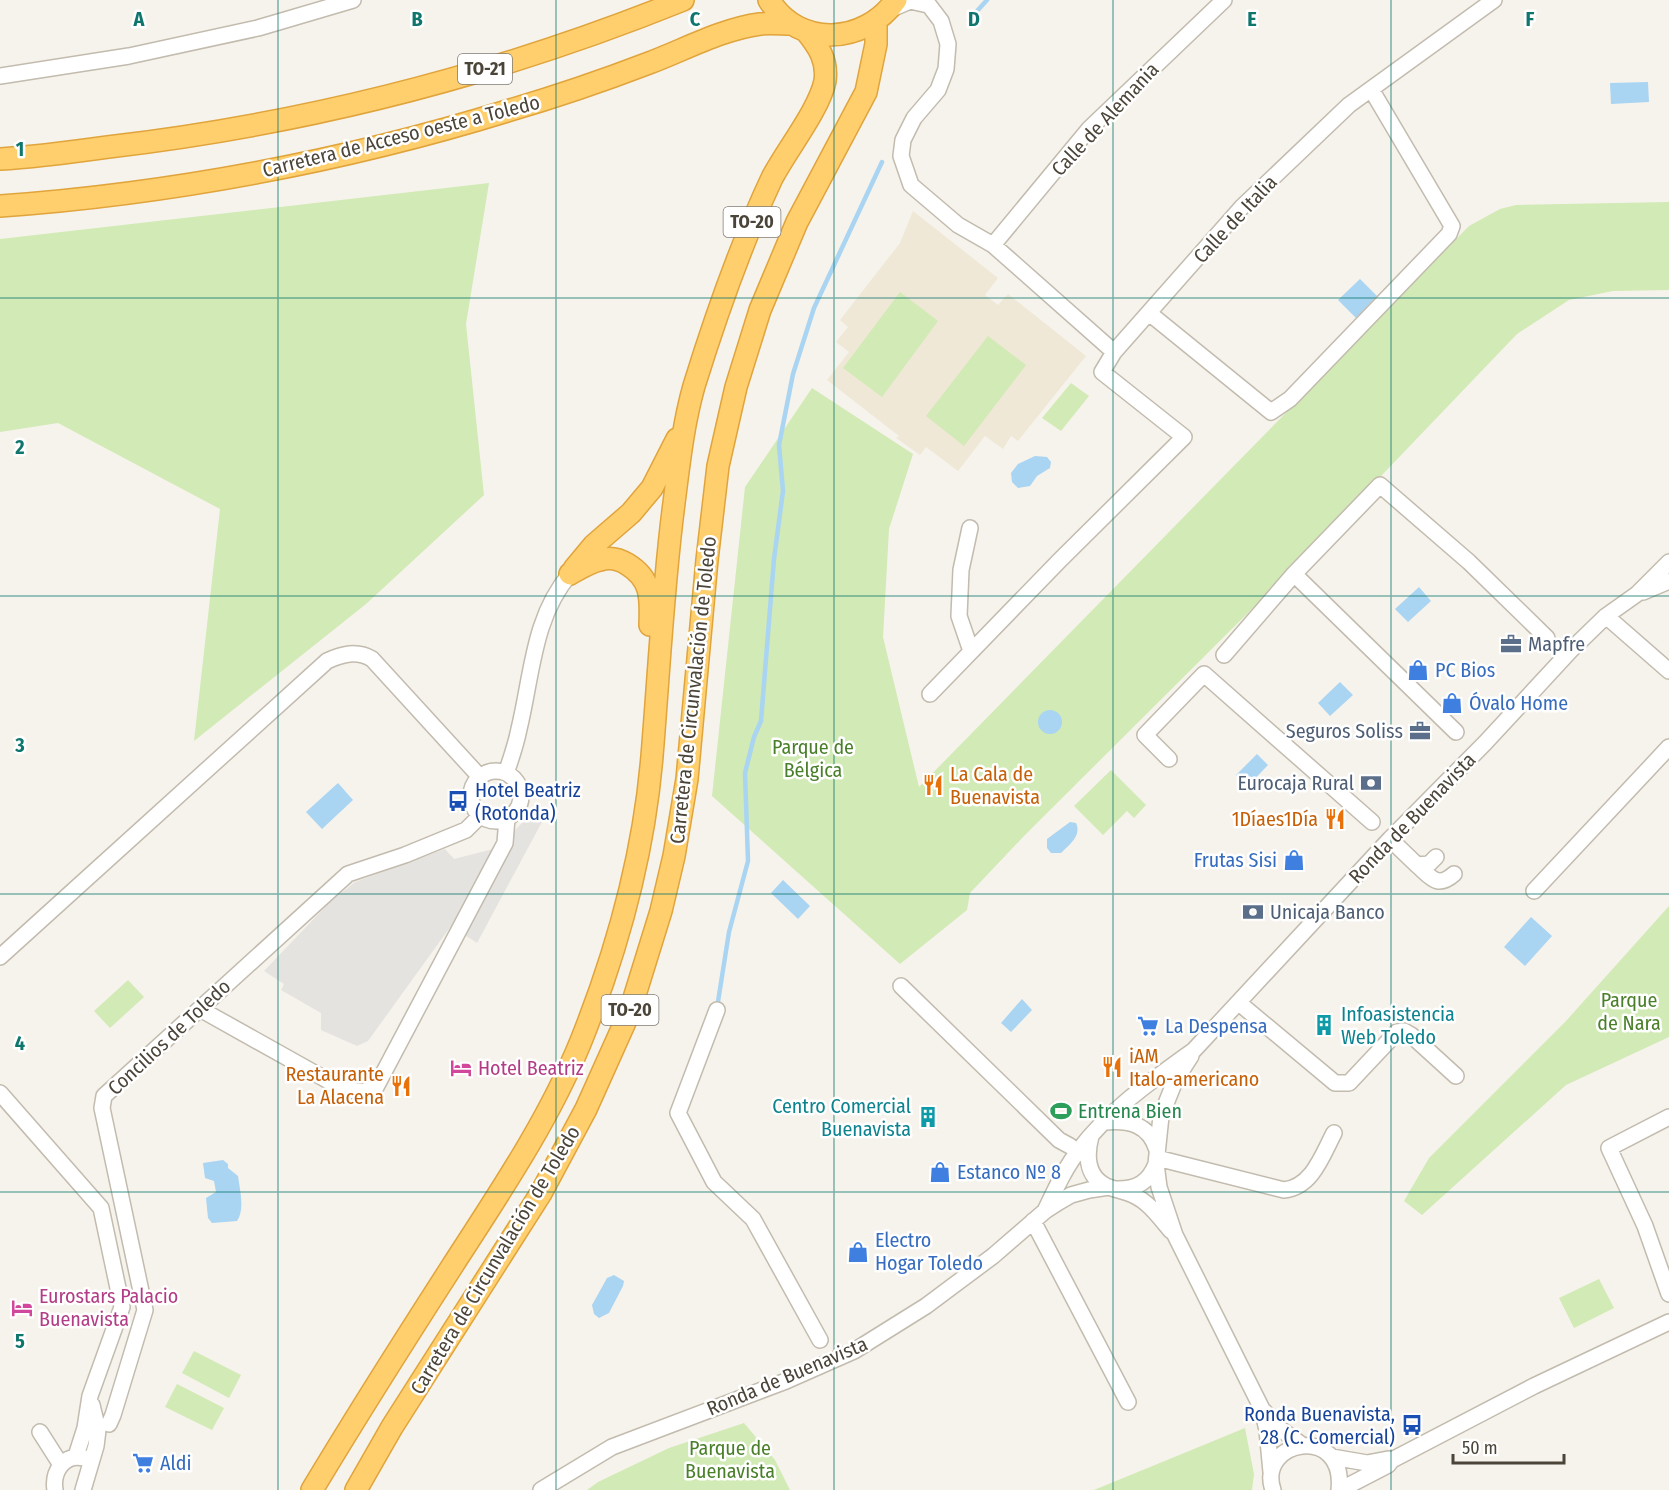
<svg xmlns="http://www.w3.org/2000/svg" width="1669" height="1490" viewBox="0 0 1669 1490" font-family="'Fira Sans Condensed',sans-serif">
  <rect width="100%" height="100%" fill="#f6f3ec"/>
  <path fill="#efe8d6" d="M913,211L998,278L985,295L998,305L1008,294L1086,356L1018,441L1011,436L1003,449L985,436L958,471L926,447L920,455L896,438L899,436L827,380L849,352L836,342L848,327L840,320L900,243Z"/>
  <path fill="#d2eab5" d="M489,183L466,324L484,495L366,604L194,741L220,509L58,423L0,432V239Z
    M1669,202V290L1613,291L1569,300L1517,334L1293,568L1024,836L970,893L967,910L900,964L712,796L745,487L812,388L913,454L889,529L883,637L919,787L1469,226L1500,209L1516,205Z
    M900,292L938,321L882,397L843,368Z
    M988,336L1026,365L964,446L926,416Z
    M1071,383L1089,396L1061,431L1042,418Z
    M1111,770L1146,805L1134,818L1127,811L1103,835L1074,806Z
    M1669,906V1037L1566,1085L1422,1215L1404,1201L1429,1158L1566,1021Z
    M128,980L144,997L110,1028L94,1011Z
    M1599,1279L1614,1308L1574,1328L1559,1298Z
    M194,1351L241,1375L229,1398L182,1373Z
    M177,1384L224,1408L212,1430L165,1407Z
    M744,1423L775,1460L790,1490H587L598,1482L669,1448Z
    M1245,1428L1254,1474L1252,1490H1094Z"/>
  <path fill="#e5e3e0" d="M533,812L543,820L477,943L451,926L368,1041L357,1046L321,1030V1013L281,990L284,984L264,971L329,903L355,882L445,849L454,859L497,848Z"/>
  <path fill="#a9d4f2" d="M1648,82L1649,102L1611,104L1610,83Z
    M1360,279L1377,296L1356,318L1338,300Z
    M1035,456L1047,457L1051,462L1050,468L1037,476L1030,486L1018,488L1012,482L1011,473L1018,464Z
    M1419,587L1431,601L1408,622L1395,609Z
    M1340,682L1353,695L1330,716L1318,703Z
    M1038 722a12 12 0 1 1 24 0a12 12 0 1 1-24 0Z
    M1257,754L1268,765L1248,786L1236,775Z
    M338,783L353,800L322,829L306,812Z
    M1070,822L1076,823C1082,836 1069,845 1061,853H1051L1047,848V839Z
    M783,880L810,906L798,919L771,893Z
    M1531,917L1552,936L1525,966L1504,947Z
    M1022,999L1032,1010L1011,1032L1001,1023Z
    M223,1160L228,1164V1168L238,1176C240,1191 245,1209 237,1221L212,1223L208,1218L206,1198L216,1192L214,1181L205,1178L203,1163Z
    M614,1275L624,1281L623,1286L609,1313L599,1318L594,1314L592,1305L607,1278Z"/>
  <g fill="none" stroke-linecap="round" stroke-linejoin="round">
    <path stroke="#a9d4f2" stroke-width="4.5" d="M969,20L987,0
      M717,1008L729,932L748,861L745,773L754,737L761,721L774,559L783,491L779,445L793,374L814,308L882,162"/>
    <defs>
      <path id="minor" d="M925,0L941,21L948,44L946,69L938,90L914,118L903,140L901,156L911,185L958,225L993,245L1114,352L1242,207L1349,105L1494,0
        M889,10L910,1L928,5
        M0,76L129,56L258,28L353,0
        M993,245L1089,129L1224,0
        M1149,313L1271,412L1290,399L1449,234L1452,226L1371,89
        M970,528L961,570L959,616L971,651
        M1294,574L1380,485L1469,562L1547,638
        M1643,592L1669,581
        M1606,616L1669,671
        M1224,655L1294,574L1456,732
        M930,694L1060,560L1184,437L1102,372L1114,352
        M1169,759L1145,735L1204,674L1372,822
        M471 796a25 25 0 1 1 50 0a25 25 0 1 1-50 0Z
        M506,773C511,759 516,744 519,729C532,676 533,617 570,574
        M1390,839L1417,865L1429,864L1436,857
        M1417,865C1431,877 1437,889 1454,874
        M1534,891L1669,747
        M0,957L327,661C342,654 357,650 372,659L480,777
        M901,986L1059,1140L1070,1146
        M1239,1003L1335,1083H1349L1397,1032L1404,1031L1411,1035L1456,1076
        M200,1009L343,1089L362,1092L376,1087L505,843L507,818
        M717,1010L678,1113L714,1182L753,1219L820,1340
        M1191,1056L1175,1081L1161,1116L1156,1164L1159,1187L1175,1235L1262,1409L1267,1430L1271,1472
        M0,1093L101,1208L122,1307L90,1396L85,1428L76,1456
        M1669,1117L1609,1148L1645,1226L1669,1294
        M1105,1122C1129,1120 1149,1124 1157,1150
        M1091,1136C1086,1155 1086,1176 1106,1186C1115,1190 1125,1191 1133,1195C1149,1202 1160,1218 1171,1231
        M1157,1158L1284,1190C1312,1187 1322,1156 1334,1133
        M1118,1189C1137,1189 1149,1182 1156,1164
        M1045,1211C1055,1190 1065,1168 1079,1150C1109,1110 1154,1079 1194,1050L1390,839L1485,743L1572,649L1606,616L1637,594L1669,562
        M1033,1221L1128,1402
        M1264,1411L1275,1425L1302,1445
        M109,1424L113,1415L145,1310L102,1108L104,1096L348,874L405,855L466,830L481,815
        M40,1432L61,1465
        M1332,1457L1367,1463L1388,1459
        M55,1490C52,1472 64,1453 84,1458
        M83,1490L96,1446L98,1430L92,1405
        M541,1490L612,1447L786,1381L854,1351L926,1306L993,1256L1045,1211L1059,1202L1071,1195L1089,1190L1109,1187
        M1273,1490C1256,1440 1346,1423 1339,1490
        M1340,1490L1388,1465L1392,1460L1534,1386L1669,1322"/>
      <path id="highway" d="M769,0C799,49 865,44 896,0
        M0,159C36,157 72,152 108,147C305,124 500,74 683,0
        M0,206C169,194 345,161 507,111C555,97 602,81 649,63C684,50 722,29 760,24C770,23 781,24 791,24
        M574,569L594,545L631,513L652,488L677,439
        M570,574C579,569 590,562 600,560C609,557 619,559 627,564C652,579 651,598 650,625
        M312,1490C357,1415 404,1341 451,1268C498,1195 548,1122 581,1041C617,951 644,853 652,756C659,672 663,587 674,503C679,464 683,425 694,386C716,315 740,246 772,178C786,151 820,108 825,81C828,60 818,46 806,31
        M356,1490L392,1427L541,1193L586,1109L630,1011L661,911L674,856L687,779L707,560L718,466L736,387L760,310L797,222L866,92L876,44V22"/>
    </defs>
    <use href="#minor" stroke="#c2bbae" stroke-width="18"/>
    <use href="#highway" stroke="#e0a43c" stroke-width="24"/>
    <use href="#minor" stroke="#fff" stroke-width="15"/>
    <use href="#highway" stroke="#ffcf6e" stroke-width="21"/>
  </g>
  <path fill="none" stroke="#0f766e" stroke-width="1.5" stroke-opacity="0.55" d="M278,0V1490M556,0V1490M834,0V1490M1113,0V1490M1391,0V1490M0,298H1669M0,596H1669M0,894H1669M0,1192H1669"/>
  <defs>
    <symbol id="office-bare" viewBox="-9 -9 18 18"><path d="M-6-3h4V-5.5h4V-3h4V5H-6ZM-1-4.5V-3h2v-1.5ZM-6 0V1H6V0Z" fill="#5c6f8a" stroke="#fff" stroke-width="2.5" paint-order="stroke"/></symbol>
    <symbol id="shop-bare" viewBox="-9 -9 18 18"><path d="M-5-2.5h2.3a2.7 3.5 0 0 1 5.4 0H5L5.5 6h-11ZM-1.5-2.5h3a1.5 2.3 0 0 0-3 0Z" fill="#3f7fe0" stroke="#fff" stroke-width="2.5" paint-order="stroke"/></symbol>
    <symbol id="bank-bare" viewBox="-9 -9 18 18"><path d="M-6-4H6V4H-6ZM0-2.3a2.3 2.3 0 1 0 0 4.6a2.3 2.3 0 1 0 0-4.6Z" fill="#5c6f8a" stroke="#fff" stroke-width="2.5" paint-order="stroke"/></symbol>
    <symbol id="restaurant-bare" viewBox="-9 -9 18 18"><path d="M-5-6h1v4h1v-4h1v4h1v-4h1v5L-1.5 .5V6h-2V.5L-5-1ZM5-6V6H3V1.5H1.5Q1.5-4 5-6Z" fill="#e8710a" stroke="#fff" stroke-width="2.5" paint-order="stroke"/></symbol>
    <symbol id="bus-bare" viewBox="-9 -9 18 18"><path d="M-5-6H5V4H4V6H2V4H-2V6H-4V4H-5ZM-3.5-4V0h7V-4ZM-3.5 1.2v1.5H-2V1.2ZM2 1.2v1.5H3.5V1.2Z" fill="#1a4fb4" stroke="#fff" stroke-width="2.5" paint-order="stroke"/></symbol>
    <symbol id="building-bare" viewBox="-9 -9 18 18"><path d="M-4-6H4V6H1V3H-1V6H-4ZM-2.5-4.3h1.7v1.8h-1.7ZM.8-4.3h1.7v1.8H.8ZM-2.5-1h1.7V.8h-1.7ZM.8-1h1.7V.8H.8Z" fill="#0f9aa8" stroke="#fff" stroke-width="2.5" paint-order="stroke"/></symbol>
    <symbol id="supermarket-bare" viewBox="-9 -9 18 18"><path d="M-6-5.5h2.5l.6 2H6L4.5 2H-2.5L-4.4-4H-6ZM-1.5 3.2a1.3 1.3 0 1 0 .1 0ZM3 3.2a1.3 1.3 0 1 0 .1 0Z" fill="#3f7fe0" stroke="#fff" stroke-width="2.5" paint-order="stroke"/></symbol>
    <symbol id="hotel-bare" viewBox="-9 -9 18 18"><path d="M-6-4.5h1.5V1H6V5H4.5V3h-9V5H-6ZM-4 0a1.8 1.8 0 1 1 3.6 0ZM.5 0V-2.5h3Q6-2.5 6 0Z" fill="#d1479c" stroke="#fff" stroke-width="2.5" paint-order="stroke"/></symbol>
    <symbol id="stadium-bare" viewBox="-9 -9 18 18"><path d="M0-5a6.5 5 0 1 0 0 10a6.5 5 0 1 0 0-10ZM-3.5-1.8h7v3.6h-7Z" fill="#2e9e5b" stroke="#fff" stroke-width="2.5" paint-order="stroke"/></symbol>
  </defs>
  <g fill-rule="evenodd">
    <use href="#office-bare" x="1496" y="629" width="30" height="30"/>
    <use href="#shop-bare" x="1403" y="655" width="30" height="30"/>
    <use href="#shop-bare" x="1437" y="688" width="30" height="30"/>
    <use href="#office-bare" x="1405" y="716" width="30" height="30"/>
    <use href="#bank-bare" x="1356" y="768" width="30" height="30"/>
    <use href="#restaurant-bare" x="918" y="770" width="30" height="30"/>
    <use href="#bus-bare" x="443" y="786" width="30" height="30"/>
    <use href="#restaurant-bare" x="1320" y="804" width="30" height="30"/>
    <use href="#shop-bare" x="1279" y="845" width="30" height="30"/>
    <use href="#bank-bare" x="1238" y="897" width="30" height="30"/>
    <use href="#building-bare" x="1309" y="1010" width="30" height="30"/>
    <use href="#supermarket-bare" x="1133" y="1011" width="30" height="30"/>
    <use href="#restaurant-bare" x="1097" y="1052" width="30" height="30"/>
    <use href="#hotel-bare" x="446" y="1053" width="30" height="30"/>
    <use href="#restaurant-bare" x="386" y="1071" width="30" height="30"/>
    <use href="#stadium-bare" x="1046" y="1096" width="30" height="30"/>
    <use href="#building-bare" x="913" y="1102" width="30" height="30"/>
    <use href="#shop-bare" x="925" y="1157" width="30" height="30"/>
    <use href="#shop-bare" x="843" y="1237" width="30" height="30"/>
    <use href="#hotel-bare" x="7" y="1293" width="30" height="30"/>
    <use href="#bus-bare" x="1397" y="1410" width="30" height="30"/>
    <use href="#supermarket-bare" x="128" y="1448" width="30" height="30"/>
  </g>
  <g text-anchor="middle" stroke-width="5" stroke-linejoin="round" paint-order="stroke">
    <g fill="#fff" stroke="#817c74" stroke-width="1.5">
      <rect x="458" y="54" width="54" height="30" rx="4.5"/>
      <rect x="723.5" y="207" width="57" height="30" rx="4.5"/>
      <rect x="601.5" y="995" width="57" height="30" rx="4.5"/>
    </g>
    <g font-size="18" font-weight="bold" fill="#4b4439">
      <text x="485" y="75">TO-21</text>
      <text x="752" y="228">TO-20</text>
      <text x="630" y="1016">TO-20</text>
    </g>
    <g font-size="20" fill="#4b4439" stroke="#fff">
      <text transform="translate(1105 119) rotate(-47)" y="7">Calle de Alemania</text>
      <text transform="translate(401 136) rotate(-14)" y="7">Carretera de Acceso oeste a Toledo</text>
      <text transform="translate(1235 219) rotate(-47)" y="7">Calle de Italia</text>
      <text transform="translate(693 690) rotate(-84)" y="7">Carretera de Circunvalación de Toledo</text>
      <text transform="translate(1412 818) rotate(-46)" y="7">Ronda de Buenavista</text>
      <text transform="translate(169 1037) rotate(-43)" y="7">Concilios de Toledo</text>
      <text transform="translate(495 1260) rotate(-59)" y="7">Carretera de Circunvalación de Toledo</text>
      <text transform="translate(787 1376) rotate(-23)" y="7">Ronda de Buenavista</text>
    </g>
    <g font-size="20" fill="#4e5e75" stroke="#fff" text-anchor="start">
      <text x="1528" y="651">Mapfre</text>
      <text x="1403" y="738" text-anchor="end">Seguros Soliss</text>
      <text x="1354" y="790" text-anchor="end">Eurocaja Rural</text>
      <text x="1270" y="919">Unicaja Banco</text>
    </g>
    <g font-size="20" fill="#366cbe" stroke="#fff" text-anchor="start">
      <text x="1435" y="677">PC Bios</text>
      <text x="1469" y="710">Óvalo Home</text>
      <text x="1277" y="867" text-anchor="end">Frutas Sisi</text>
      <text x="1165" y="1033">La Despensa</text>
      <text x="957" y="1179">Estanco Nº 8</text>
      <text x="875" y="1247">Electro<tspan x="875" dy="23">Hogar Toledo</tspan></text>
      <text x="160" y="1470">Aldi</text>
    </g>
    <g font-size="20" fill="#4a7f2a" stroke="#fff">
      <text x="813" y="754">Parque de<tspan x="813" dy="23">Bélgica</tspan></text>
      <text x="1629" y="1007">Parque<tspan x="1629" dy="23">de Nara</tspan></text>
      <text x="730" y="1455">Parque de<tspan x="730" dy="23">Buenavista</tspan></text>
    </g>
    <g font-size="20" fill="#c56008" stroke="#fff" text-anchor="start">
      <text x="950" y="781">La Cala de<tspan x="950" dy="23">Buenavista</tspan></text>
      <text x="1318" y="826" text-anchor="end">1Díaes1Día</text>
      <text x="1129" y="1063">iAM<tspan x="1129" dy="23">Italo-americano</tspan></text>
      <text x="384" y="1081" text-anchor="end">Restaurante<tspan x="384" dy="23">La Alacena</tspan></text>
    </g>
    <g font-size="20" fill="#164399" stroke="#fff" text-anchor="start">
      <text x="475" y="797">Hotel Beatriz<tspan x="475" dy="23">(Rotonda)</tspan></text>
      <text x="1395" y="1421" text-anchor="end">Ronda Buenavista,<tspan x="1395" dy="23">28 (C. Comercial)</tspan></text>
    </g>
    <g font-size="20" fill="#0d838f" stroke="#fff" text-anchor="start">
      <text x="1341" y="1021">Infoasistencia<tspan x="1341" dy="23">Web Toledo</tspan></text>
      <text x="911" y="1113" text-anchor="end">Centro Comercial<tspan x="911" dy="23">Buenavista</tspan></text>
    </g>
    <g font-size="20" fill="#b23c85" stroke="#fff" text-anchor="start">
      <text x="478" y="1075">Hotel Beatriz</text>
      <text x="39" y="1303">Eurostars Palacio<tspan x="39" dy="23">Buenavista</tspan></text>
    </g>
    <g font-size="20" fill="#27864d" stroke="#fff" text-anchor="start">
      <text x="1078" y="1118">Entrena Bien</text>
    </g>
  </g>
  <g font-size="20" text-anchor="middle" font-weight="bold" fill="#0f766e" stroke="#fff" stroke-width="5" stroke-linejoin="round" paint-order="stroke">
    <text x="139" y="26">A</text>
    <text x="417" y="26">B</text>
    <text x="695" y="26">C</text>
    <text x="974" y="26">D</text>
    <text x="1252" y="26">E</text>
    <text x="1530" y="26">F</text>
    <text x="20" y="156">1</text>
    <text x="20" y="454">2</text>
    <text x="20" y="752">3</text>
    <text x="20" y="1050">4</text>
    <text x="20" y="1348">5</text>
  </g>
  <path d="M1453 1454v9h111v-9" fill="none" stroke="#4b4439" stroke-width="3"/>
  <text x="1462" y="1454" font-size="18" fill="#4b4439" stroke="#ffffff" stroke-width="4.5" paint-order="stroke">50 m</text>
</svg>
